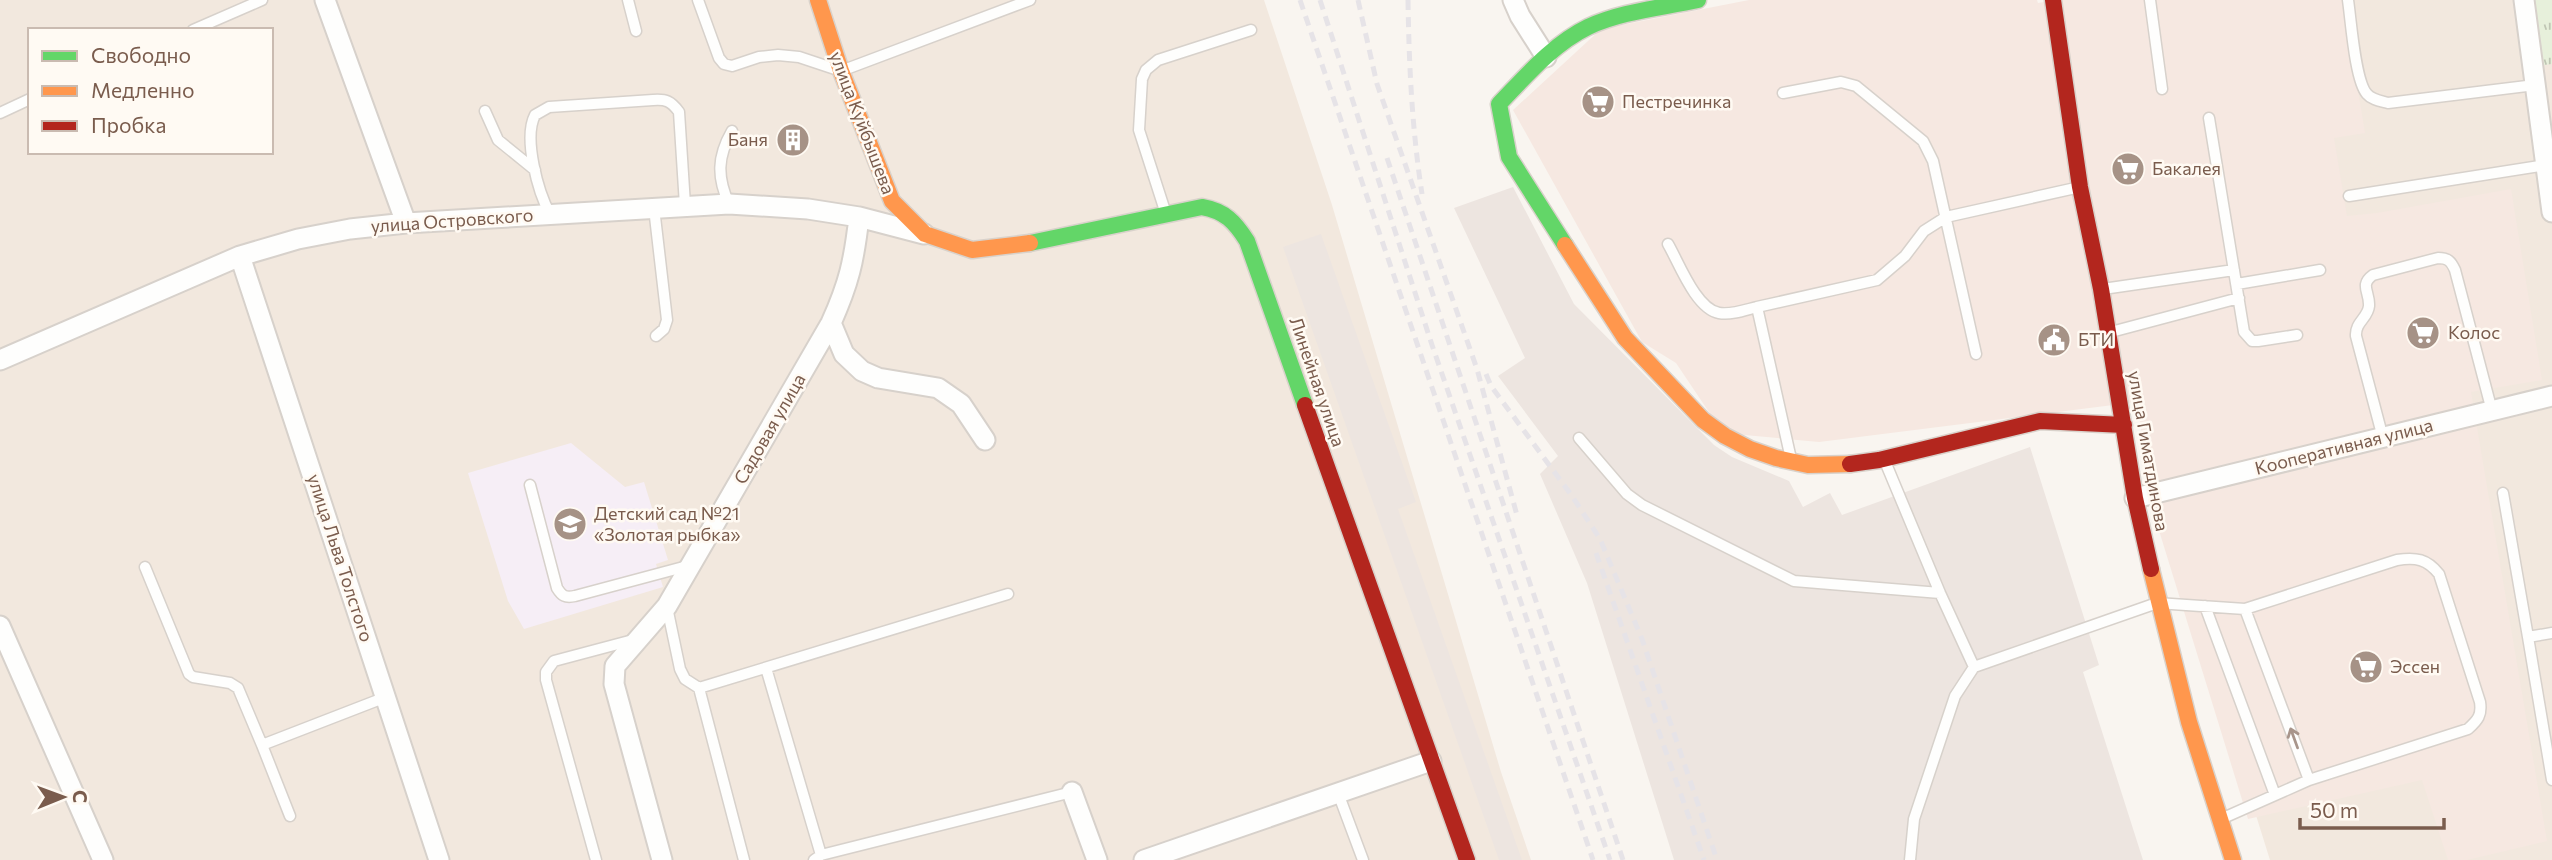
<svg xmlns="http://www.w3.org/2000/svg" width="2552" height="860" viewBox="0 0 2552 860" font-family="Commissioner,sans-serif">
  <defs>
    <pattern id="grass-tufts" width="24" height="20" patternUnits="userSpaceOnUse" patternTransform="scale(1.75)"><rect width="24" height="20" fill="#e7f0db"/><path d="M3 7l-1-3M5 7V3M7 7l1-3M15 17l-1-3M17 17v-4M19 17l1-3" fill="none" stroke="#c0c6b4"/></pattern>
  </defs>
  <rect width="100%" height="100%" fill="#f9f5f0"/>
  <path fill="#f2e8de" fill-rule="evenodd" d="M0,0H1264L1332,205L1501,772L1531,860H0ZM30,30H271V152H30Z
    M2084,0H2552V860H2270L2161,512Z"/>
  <path fill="#f6e8e1" d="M1749,0H2037L2038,3L2056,0H2343L2365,133L2334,138L2347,216L2377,213L2511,189L2542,380L2471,392L2547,841L2467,860H2448L2422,780L2248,819L2153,511L2137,402L1819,442L1723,433L1676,363L1642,342L1513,110L1601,29Z"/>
  <path fill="#ede5e0" d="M1513,187L1574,304L1714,445L1732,457L1789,481L1803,507L1830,493L1842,515L2030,447L2099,665L2083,672L2143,860H1674L1587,583L1540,474L1558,456L1498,376L1525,358L1454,208Z
    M1321,234L1416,502L1398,509L1522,860H1499L1283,247Z"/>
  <path fill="#f6eef6" d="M571,443L625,487L644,482L668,560L656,564L663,587L524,629L508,601L468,473Z"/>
  <path fill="url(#grass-tufts)" d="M2529,0H2552V64L2538,66Z"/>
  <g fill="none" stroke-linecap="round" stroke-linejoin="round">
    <defs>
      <path id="lane" d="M628,0L636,31
        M698,0L719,58L724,64L732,66L759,57L778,55L799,57L841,71L1030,0
        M2150,0L2162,89
        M2348,0C2351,20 2355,81 2367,94C2372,100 2381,101 2388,103L2535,85
        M193,30L262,0
        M1783,93L1841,82L1856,86L1923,141L1933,161L1976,354
        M485,111L498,140L535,170
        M0,113L30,99
        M2209,118L2244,332L2252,341H2258L2297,335
        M2349,196L2546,165
        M729,204C717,177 717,157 732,131
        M654,208L667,320L664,329L656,336
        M550,214C538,192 523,138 535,115L549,107L653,100C666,99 671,101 679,112L685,205
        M1166,214L1139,130L1142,79L1146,70L1158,60L1251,30
        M1668,244C1679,263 1696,309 1719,313C1732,315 1745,310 1757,307
        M2237,284L2320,270
        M2103,289L2234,270
        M2111,332L2239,298
        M1579,438L1627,494L1642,505L1794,581L1940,593
        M2383,438L2356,336C2355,322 2368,318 2369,306C2370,292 2359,285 2373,275L2438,258C2448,258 2451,261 2455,270L2492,411
        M1791,459L1757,307L1877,280L1905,256L1924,231L1946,217L2080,187
        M1884,459L1940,593L1974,667
        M530,485L557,588C562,596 565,598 575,596L691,565
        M2503,493L2528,637L2552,633
        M145,567L189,674L193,677L230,683L238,688L262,745
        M2205,606L2275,795
        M667,607L680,669L685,679L699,688L744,860
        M2245,609L2397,560C2416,557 2427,559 2439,574L2480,702C2482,715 2478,720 2468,729L2309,780
        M2528,637L2552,780
        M766,668L821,855
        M699,688L1008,594
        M1338,793L1363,860
        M290,816L262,745L386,697
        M596,860L546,680V672L554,661L633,640
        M814,860L821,855L1072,792
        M1910,860L1914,819L1955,696L1974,667L2157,603L2245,609L2309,780L2221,819"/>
      <path id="street" d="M325,0L406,223
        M1513,0L1520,16L1546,57
        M2524,0L2552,212
        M240,256L439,860
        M831,323L844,354L862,371L878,378L938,388L961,404L985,440
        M0,360L240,256L298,239L350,229L406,223L729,204L808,209L859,217L924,234
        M2135,498L2552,396
        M0,626L103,860
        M1072,792L1097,860
        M662,860L614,684L615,666L667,606L831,323C849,283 854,261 859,217
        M1144,860L1431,761"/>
      <path id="fast" d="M1030,243L1202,207C1225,211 1235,222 1247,241L1305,405
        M1565,245L1509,157L1499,104C1526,76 1553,44 1588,27C1622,11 1662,8 1698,0"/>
      <path id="slow" d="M818,0L841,71L892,201L925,234L972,250L1030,243
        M1565,245L1625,338L1703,420L1725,436L1750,449L1776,458L1808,465L1850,464
        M2151,569L2189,722L2233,860"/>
      <path id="jam" d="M2053,0L2080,187L2101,289L2135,498L2151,569
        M1305,405L1467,860
        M1850,464L1879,460L2040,421L2124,425"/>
    </defs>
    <use href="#lane" stroke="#d7d1cb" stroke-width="13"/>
    <use href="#street" stroke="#d7d1cb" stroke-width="23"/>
    <use href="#fast" stroke="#d9d2cb" stroke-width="19"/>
    <use href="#slow" stroke="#d9d2cb" stroke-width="19"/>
    <use href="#jam" stroke="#d9d2cb" stroke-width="19"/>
    <use href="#lane" stroke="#fefefd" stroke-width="10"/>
    <use href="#street" stroke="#fefefd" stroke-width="19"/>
    <use href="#fast" stroke="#63d668" stroke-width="16"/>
    <use href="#slow" stroke="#ff974d" stroke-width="16"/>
    <use href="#jam" stroke="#b3261e" stroke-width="16"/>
    <path stroke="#e6e3e7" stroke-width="5" stroke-dasharray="10 7" stroke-linecap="butt" d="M1300,0L1593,860
      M1320,0L1432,345L1610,860
      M1358,0L1377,84L1477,369L1518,519
      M1408,0C1409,66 1412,129 1422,194
      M1387,158L1623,860
      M1486,374L1491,386L1572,496L1600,539L1642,639L1717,860
      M1596,553L1704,860"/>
  </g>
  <defs><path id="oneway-shaft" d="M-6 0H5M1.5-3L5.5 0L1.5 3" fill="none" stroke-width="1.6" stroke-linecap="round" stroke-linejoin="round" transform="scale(1.75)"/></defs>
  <use stroke="#a8958b" href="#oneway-shaft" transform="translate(2294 738) rotate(-110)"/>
  <defs>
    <symbol id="supermarket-disc" viewBox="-11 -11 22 22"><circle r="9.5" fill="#a69286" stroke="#fffaf3"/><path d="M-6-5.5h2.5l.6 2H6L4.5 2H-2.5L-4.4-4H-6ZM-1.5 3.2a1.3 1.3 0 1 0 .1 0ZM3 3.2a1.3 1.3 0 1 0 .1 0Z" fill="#fff"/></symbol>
    <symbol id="building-disc" viewBox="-11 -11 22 22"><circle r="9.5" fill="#a69286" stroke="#fffaf3"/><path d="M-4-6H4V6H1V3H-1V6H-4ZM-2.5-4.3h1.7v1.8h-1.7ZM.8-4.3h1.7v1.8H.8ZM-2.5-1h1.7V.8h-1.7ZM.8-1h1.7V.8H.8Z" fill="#fff"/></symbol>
    <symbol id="civic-disc" viewBox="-11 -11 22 22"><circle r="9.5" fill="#a69286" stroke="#fffaf3"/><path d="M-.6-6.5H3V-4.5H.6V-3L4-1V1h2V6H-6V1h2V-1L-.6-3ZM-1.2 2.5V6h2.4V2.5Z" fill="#fff"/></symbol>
    <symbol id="school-disc" viewBox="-11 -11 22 22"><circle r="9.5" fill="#a69286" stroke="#fffaf3"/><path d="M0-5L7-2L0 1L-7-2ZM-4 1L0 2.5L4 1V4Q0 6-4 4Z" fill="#fff"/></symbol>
  </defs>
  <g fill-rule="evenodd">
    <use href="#supermarket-disc" x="1579" y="83" width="38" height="38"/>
    <use href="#building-disc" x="774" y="121" width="38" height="38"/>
    <use href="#supermarket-disc" x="2109" y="150" width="38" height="38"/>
    <use href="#supermarket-disc" x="2404" y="314" width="38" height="38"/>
    <use href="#civic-disc" x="2035" y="321" width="38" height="38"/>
    <use href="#school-disc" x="551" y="505" width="38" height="38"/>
    <use href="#supermarket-disc" x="2347" y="648" width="38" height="38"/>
  </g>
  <g text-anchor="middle" stroke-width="5" stroke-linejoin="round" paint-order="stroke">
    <g font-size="18" fill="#7a5c4d" stroke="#fffaf3" text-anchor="start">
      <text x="1622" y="108">Пестречинка</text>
      <text x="768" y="146" text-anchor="end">Баня</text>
      <text x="2152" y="175">Бакалея</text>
      <text x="2448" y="339">Колос</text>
      <text x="2078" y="346">БТИ</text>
      <text x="594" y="520">Детский сад №21<tspan x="594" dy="21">«Золотая рыбка»</tspan></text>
      <text x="2390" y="673">Эссен</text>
    </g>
    <g font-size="18" fill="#7a5c4d" stroke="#fffaf3">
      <text transform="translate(862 123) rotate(69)" y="6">улица Куйбышева</text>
      <text transform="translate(452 221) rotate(-4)" y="6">улица Островского</text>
      <text transform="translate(1317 382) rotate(71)" y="6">Линейная улица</text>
      <text transform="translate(770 429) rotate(-60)" y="6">Садовая улица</text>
      <text transform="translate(2344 447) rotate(-14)" y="6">Кооперативная улица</text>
      <text transform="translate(2148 451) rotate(80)" y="6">улица Гиматдинова</text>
      <text transform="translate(340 558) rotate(72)" y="6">улица Льва Толстого</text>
    </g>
  </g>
  <rect x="28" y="28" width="245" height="126" fill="#fffaf3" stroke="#cabbb1" stroke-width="2"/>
  <rect x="42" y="51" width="35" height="10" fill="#63d668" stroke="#cabbb1" stroke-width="2"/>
  <text x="91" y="63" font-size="21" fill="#7a5c4d">Свободно</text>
  <rect x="42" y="86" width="35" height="10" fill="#ff974d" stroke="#cabbb1" stroke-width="2"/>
  <text x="91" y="98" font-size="21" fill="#7a5c4d">Медленно</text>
  <rect x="42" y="121" width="35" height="10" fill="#b3261e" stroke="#cabbb1" stroke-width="2"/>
  <text x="91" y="133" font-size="21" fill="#7a5c4d">Пробка</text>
  <g transform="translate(63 797) rotate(89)" stroke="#fffaf3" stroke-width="5" paint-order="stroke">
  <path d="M0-5L12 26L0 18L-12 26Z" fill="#7a5c4d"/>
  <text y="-10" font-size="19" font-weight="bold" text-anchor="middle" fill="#7a5c4d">С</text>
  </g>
  <path d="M2300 818v10h144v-10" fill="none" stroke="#7a5c4d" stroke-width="3.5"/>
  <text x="2310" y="818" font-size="21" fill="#7a5c4d" stroke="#fffaf3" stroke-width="5" paint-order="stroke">50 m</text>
</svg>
